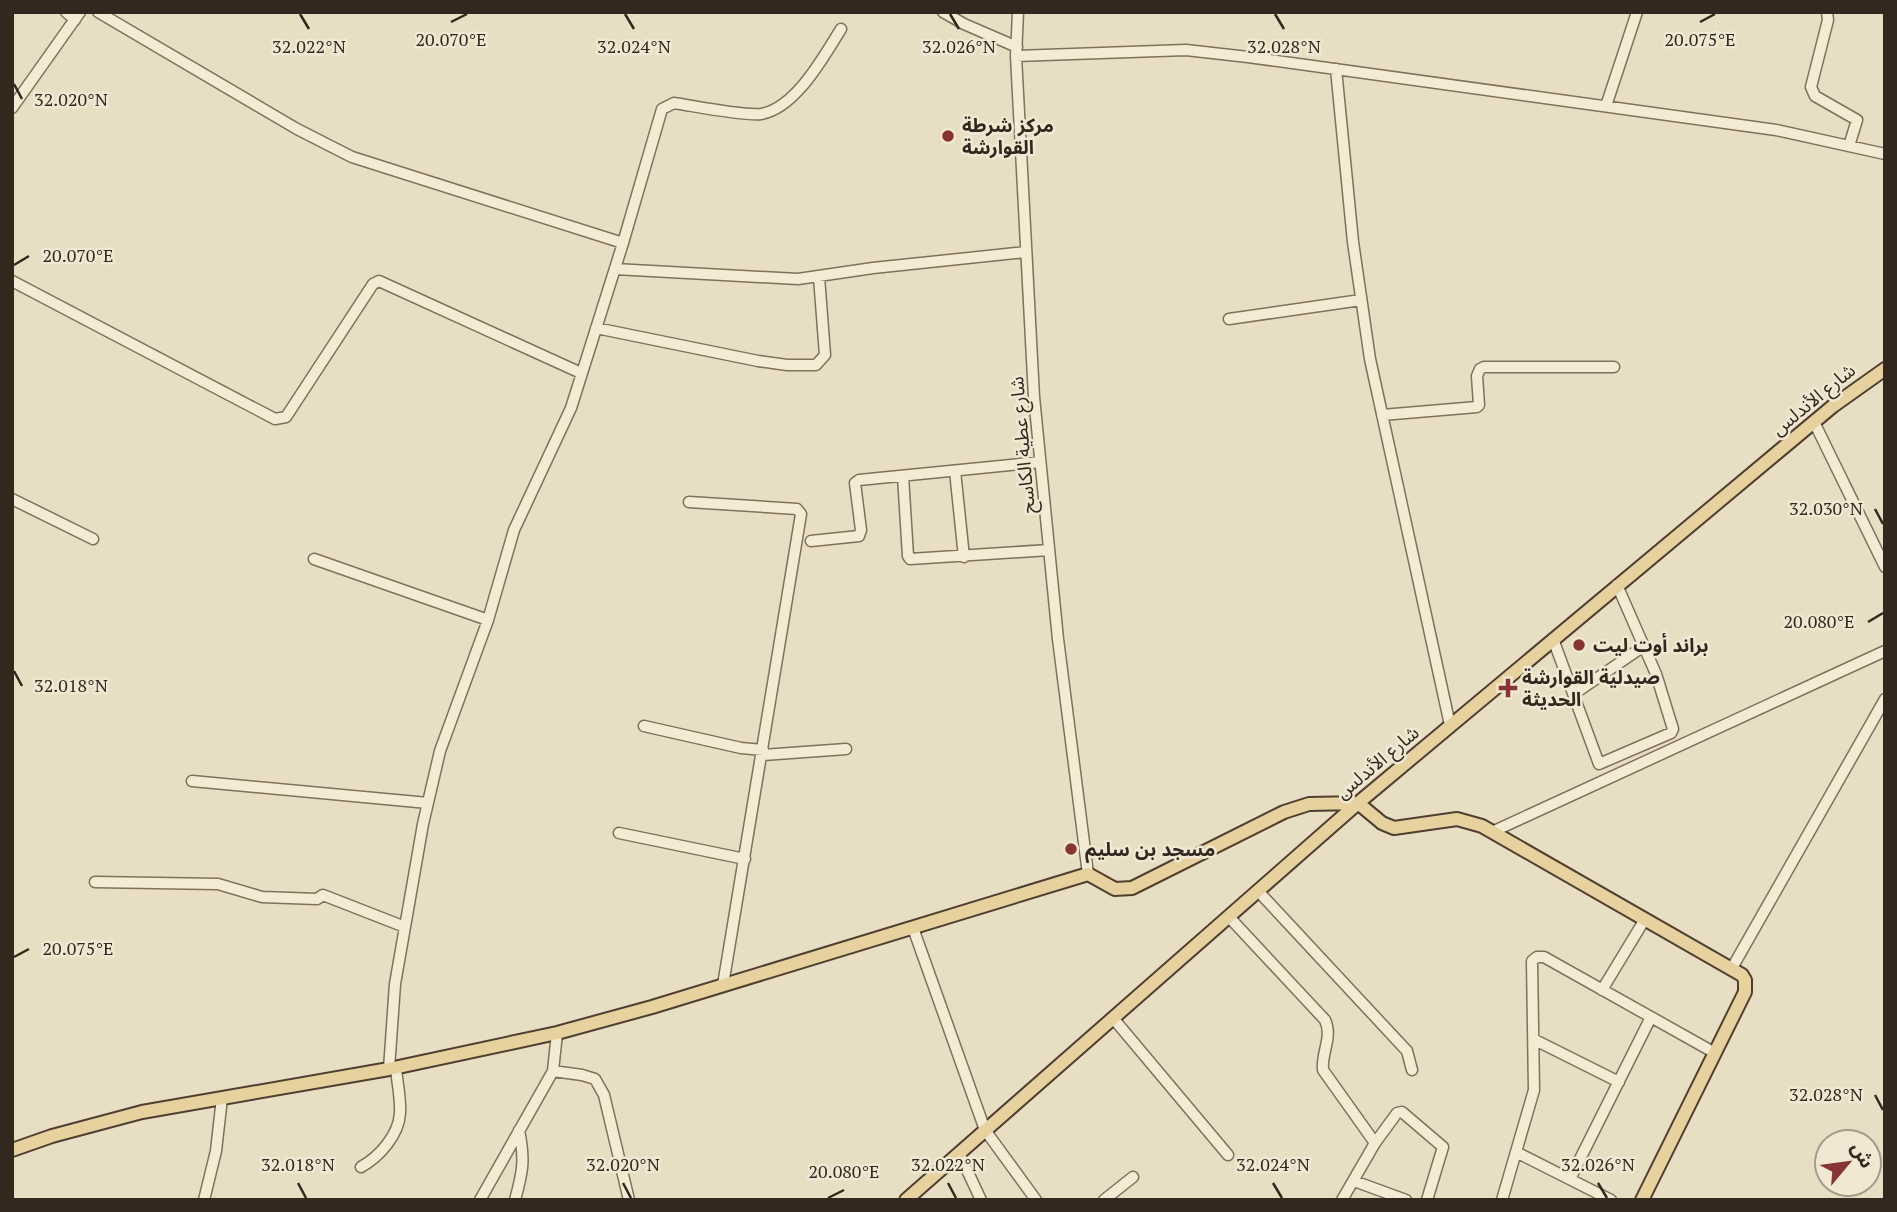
<svg xmlns="http://www.w3.org/2000/svg" width="1897" height="1212" viewBox="0 0 1897 1212" font-family="'PT Serif','Noto Sans Arabic',serif">
  <rect width="100%" height="100%" fill="#e8dec3"/>
  <g fill="none" stroke-linecap="round" stroke-linejoin="round">
    <defs>
      <path id="minor" d="M66,12L75,20
        M98,12L297,129L352,157L623,243
        M943,12L964,24L1017,47
        M1018,12L1016,56L1034,397L1058,639L1088,874
        M1827,12L1828,20L1811,87L1815,96L1857,120L1849,146
        M1016,56L1186,50L1248,57L1776,130L1885,154
        M1336,69L1353,242L1370,359L1450,725
        M1606,106L1637,12
        M12,108L80,12
        M615,269L798,279L873,268L1026,252
        M12,281L275,419L286,417L373,284L379,281L581,373
        M1229,319L1361,300
        M596,328L758,361L787,365H816L825,355L819,277
        M1382,415L1477,407L1479,405L1477,376L1480,369L1484,367H1614
        M1814,422L1885,567
        M955,471L964,557
        M903,476L908,556L910,559L1049,550
        M12,499L93,539
        M689,502L797,509L801,514L723,985
        M811,541L859,536L861,530L855,483L859,480L1040,462
        M314,559L488,620
        M1553,639L1599,764L1671,733L1673,729L1656,674L1617,585
        M1574,694L1644,646
        M644,726L741,748L763,750
        M763,755L846,749
        M192,781L428,803
        M1492,832L1885,651
        M619,833L745,859
        M95,882L218,884L262,897L317,899L323,895L405,927
        M1258,891L1407,1051L1412,1070
        M1229,917L1325,1020C1333,1037 1321,1053 1323,1070L1375,1143
        M913,928L985,1130L1036,1200
        M1732,968L1885,699
        M1602,990L1645,919
        M1113,1018L1228,1155
        M1535,1040L1619,1082
        M389,1069L395,984L423,824L440,751L488,620L514,530L571,408L623,243L662,109L674,103C694,106 743,116 761,114C796,108 824,56 841,29
        M553,1071L582,1075L595,1079L604,1095L629,1200
        M1516,1152L1611,1200
        M959,1153L981,1200
        M361,1167C379,1157 399,1135 400,1113C401,1099 397,1082 396,1068
        M1570,1179L1651,1017
        M1354,1181L1406,1200
        M204,1200L216,1151L222,1098
        M480,1200L553,1071L557,1033
        M515,1200C523,1171 525,1160 519,1130
        M1104,1200L1133,1177
        M1342,1200L1375,1143L1397,1113L1402,1112L1443,1147L1427,1200
        M1502,1200L1534,1090L1532,961L1537,957H1544L1715,1053"/>
      <path id="major" d="M12,1150L52,1136L142,1112L389,1069L557,1033L652,1007L1088,874L1115,889L1132,888L1284,812L1309,804L1358,803L1382,823L1394,828L1457,819L1482,826L1742,975L1745,980V992L1642,1200
        M906,1200L1358,803L1833,406L1885,369"/>
    </defs>
    <use href="#minor" stroke="#80705c" stroke-width="13"/>
    <use href="#major" stroke="#4e3f30" stroke-width="16"/>
    <use href="#minor" stroke="#f4ebd5" stroke-width="10"/>
    <use href="#major" stroke="#e7d29f" stroke-width="12"/>
  </g>
  <path fill="none" stroke="#32281e" stroke-width="2.5" d="M300,14L309,29M625,14L634,29M950,14L959,29M1275,14L1284,29M451,22L467,14M1700,22L1715,14M14,84L22,99M14,265L29,256M1875,509L1883,524M1868,622L1883,613M14,671L22,686M14,957L29,949M1875,1095L1883,1110M298,1183L306,1198M623,1183L631,1198M948,1183L956,1198M1273,1183L1282,1198M1598,1183L1607,1198M828,1198L844,1190"/>
  <g fill="#873534" stroke="#f0e8d2" stroke-width="2.5">
    <circle cx="948" cy="136" r="7"/>
    <circle cx="1579" cy="645" r="7"/>
    <path d="M1504.5 677.5h7v7h7v7h-7v7h-7v-7h-7v-7h7z"/>
    <circle cx="1071" cy="849" r="7"/>
  </g>
  <g text-anchor="middle" stroke-width="5" stroke-linejoin="round" paint-order="stroke">
    <g font-size="19" font-weight="bold" fill="#32281e" stroke="#f0e8d2" text-anchor="start">
      <text x="962" y="132">مركز شرطة<tspan x="962" dy="22">القوارشة</tspan></text>
      <text x="1593" y="652">براند أوت ليت</text>
      <text x="1522" y="684">صيدلية القوارشة<tspan x="1522" dy="22">الحديثة</tspan></text>
      <text x="1085" y="856">مسجد بن سليم</text>
    </g>
    <g font-size="19" fill="#32281e" stroke="#f0e8d2">
      <text transform="translate(1813 399) rotate(-39)" y="7">شارع الأندلس</text>
      <text transform="translate(1022 445) rotate(-95)" y="7">شارع عطية الكاسح</text>
      <text transform="translate(1377 762) rotate(-40)" y="7">شارع الأندلس</text>
    </g>
  </g>
  <g font-size="18" text-anchor="middle" fill="#32281e" stroke="#f0e8d2" stroke-width="5" stroke-linejoin="round" paint-order="stroke">
    <text x="451" y="46">20.070°E</text>
    <text x="1700" y="46">20.075°E</text>
    <text x="309" y="53">32.022°N</text>
    <text x="634" y="53">32.024°N</text>
    <text x="959" y="53">32.026°N</text>
    <text x="1284" y="53">32.028°N</text>
    <text x="71" y="106">32.020°N</text>
    <text x="78" y="262">20.070°E</text>
    <text x="1826" y="515">32.030°N</text>
    <text x="1819" y="628">20.080°E</text>
    <text x="71" y="692">32.018°N</text>
    <text x="78" y="955">20.075°E</text>
    <text x="1826" y="1101">32.028°N</text>
    <text x="298" y="1171">32.018°N</text>
    <text x="623" y="1171">32.020°N</text>
    <text x="948" y="1171">32.022°N</text>
    <text x="1273" y="1171">32.024°N</text>
    <text x="1598" y="1171">32.026°N</text>
    <text x="844" y="1178">20.080°E</text>
  </g>
  <rect width="1897" height="1212" fill="none" stroke="#32281e" stroke-width="28"/>
  <g transform="translate(1848 1163) rotate(61)"><circle r="33" fill="#f0e8d2" stroke="#a49b8a" stroke-width="2"/>
  <path d="M0-5L12 26L0 18L-12 26Z" fill="#873534"/>
  <text y="-10" font-size="19" font-weight="bold" text-anchor="middle" fill="#32281e">ش</text>
  </g>
</svg>
